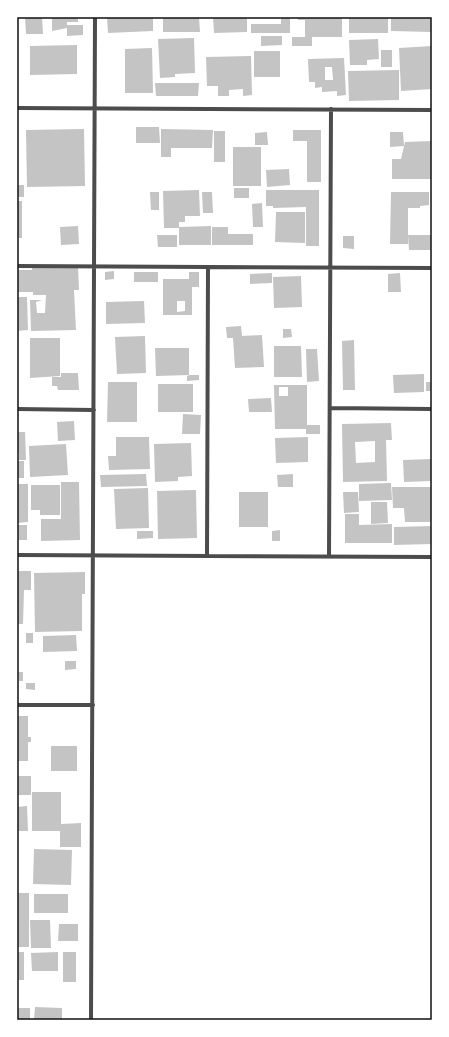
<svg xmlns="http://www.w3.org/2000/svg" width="449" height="1037" viewBox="0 0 449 1037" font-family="Ubuntu,sans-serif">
  <rect width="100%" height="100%" fill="#fff"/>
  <path fill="#c4c4c4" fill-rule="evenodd" d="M25,17H42L43,34H26Z
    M52,17H78V22H67V25H83V35L67,36V28L52,31Z
    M107,17H153V31L108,33Z
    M163,17H199L200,32H163Z
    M213,17H247V32L214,33Z
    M281,17H290V33H251V24H281Z
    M298,17H342V37H312V46H292V37H305V20H298Z
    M349,17H388V33H349Z
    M391,17H432V32L391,31Z
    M261,36H282V45L261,46Z
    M194,38L195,73L175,74V77L160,78L158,39Z
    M378,39L379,59L367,60V65H350L349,40Z
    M77,45V74L30,75V46Z
    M432,46V89L401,91L399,48Z
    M152,48L153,93H125V49Z
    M381,50H392V67H381Z
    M254,51H280V77H254Z
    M251,56L252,95L243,96V89L229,90V96H218V86H207L206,57Z
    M344,58L346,95L337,96V91L322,92V87L315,88V82H309L308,59ZM325,67H332L333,80H325Z
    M399,70V100L349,101L348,71Z
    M155,83H199L198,96H156Z
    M136,127H159L160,143H136Z
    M84,129L85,186L27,187L26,130Z
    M161,129L213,130L212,148H171V157H161Z
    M293,130H321V182H307V141H293Z
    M214,131H225V162H214Z
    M267,132L268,145H255V133Z
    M390,132H403L404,146L405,142L432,141V179H392V159H401L404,146L390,147Z
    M233,147H261V186H233Z
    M289,169L290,185L267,187L266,170Z
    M17,185H24V197H17Z
    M234,188H249V198H234Z
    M199,190L200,216H185V222H179V228H164L163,191Z
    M266,190H319V246H306V207L273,208V206H266Z
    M150,192H159V210H151Z
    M202,192H212L213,213H203Z
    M391,192H429V205L420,206V208H408V244H390Z
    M17,201H22V238H17Z
    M262,203L263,227H253L252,204Z
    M276,212H305V243L275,242Z
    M78,226L79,244L61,245L60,227Z
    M211,226V245H179V227Z
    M212,227H228V234H253V245H212Z
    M157,235H177V247H158Z
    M408,235H432V250H409Z
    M343,236H354V249L343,248Z
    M78,266L79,290H74L76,330L31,331L30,300H42L36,302L37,313H45L46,295H33V292H17V270H32V268Z
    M114,271V279L105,280V272Z
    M134,272H158V282H134Z
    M189,272H199V287H192V315H163V279H189ZM177,301H185V311L177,312Z
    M272,273V283L250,284V274Z
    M400,273L401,292H388V274Z
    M301,276L302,307L274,308L273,277Z
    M17,297H27L28,330L17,331Z
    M144,301L145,323L106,324V302Z
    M241,326L242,336L262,335L264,367L235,368L233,338H227L226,327Z
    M283,329H291L292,337L283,338Z
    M145,336L146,373L117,374L115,337Z
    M30,338H60V376L30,378Z
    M354,340L355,390H343L342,341Z
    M274,346H301L302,377H274Z
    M155,348H189V375L156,376Z
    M306,349H317L319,381L307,382Z
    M61,373H78L79,390H58L57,386H52V377H61Z
    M424,374V392L394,393L393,375Z
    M190,375H199V380L187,381V376Z
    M108,382H137V422H107Z
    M426,382H432V391H426Z
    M158,384H193V412H158Z
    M274,385H307V425H320V434H306V429H275ZM279,387H288V396H279Z
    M271,398L272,412H249L248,399Z
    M183,414L201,415L200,434H182Z
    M74,421L75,440L58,441L57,422Z
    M391,423L392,440H386L387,481L343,482L342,424ZM375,441V462L356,463L355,442Z
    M17,432H25L26,460H19V453L17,454Z
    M116,437H149L150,469L109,470L108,456H116Z
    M308,437V462L276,463L275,438Z
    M191,443L192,476L178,477V481L155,482L154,444Z
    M66,444L68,475L30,477L29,446Z
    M432,459V481L404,482L403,460Z
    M17,461H24V478H17Z
    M146,474L147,486L101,487L100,475Z
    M293,474V487H278L277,475Z
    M61,482H79L80,540L41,541V519H61Z
    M391,483L392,500L359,501V484Z
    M17,484H28V522L17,523Z
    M31,485H60V515H40V510H31Z
    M392,487H432V522H405L404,508H393Z
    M148,488L149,528L116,529L114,489Z
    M196,490L197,538L158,539L157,491Z
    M239,492H268V527H239Z
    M343,492H358L359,512L344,513Z
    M371,502H387L388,523L371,524Z
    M345,514H359V525L392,524V543H345Z
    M17,525H27V540H17Z
    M432,526V544L394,545V527Z
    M280,530V541H272V531Z
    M137,531H153V538L137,539Z
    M17,571H31V590H24L23,624H17Z
    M85,572V594H82V631L35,632L34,573Z
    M26,633H33V643H26Z
    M76,635L77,651L43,652V636Z
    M65,661H76V669L65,670Z
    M18,672H23V681H19Z
    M26,683H35V690L26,689Z
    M17,716H28V737H31V742H28V761H17Z
    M51,746H77V771H51Z
    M17,776H31V795H17Z
    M32,792H61V824L81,823V847H60V831H32Z
    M27,806L28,831H17V807Z
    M34,849L72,850L71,885L33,884Z
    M17,893H29V947H17Z
    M34,894H68V913H34Z
    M30,920H50L51,948H31Z
    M59,924H78V941H58Z
    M17,952H24V980H17Z
    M58,952V971H32L31,953Z
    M63,952H76V982H63Z
    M35,1007L62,1008V1020H34Z
    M17,1008H30V1020H17Z"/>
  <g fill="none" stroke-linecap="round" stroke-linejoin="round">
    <path stroke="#4c4c4c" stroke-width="4" d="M17,108L432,110
      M17,266L432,268
      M330,408L432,409
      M17,409L94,410
      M17,555L432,557
      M207,556L208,267
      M329,556L331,109
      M17,705H93
      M91,1020L95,17"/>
  </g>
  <rect width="449" height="1037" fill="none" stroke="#ffffff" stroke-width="36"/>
  <rect x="18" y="18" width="413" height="1001" fill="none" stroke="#111" stroke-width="1.5"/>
</svg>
